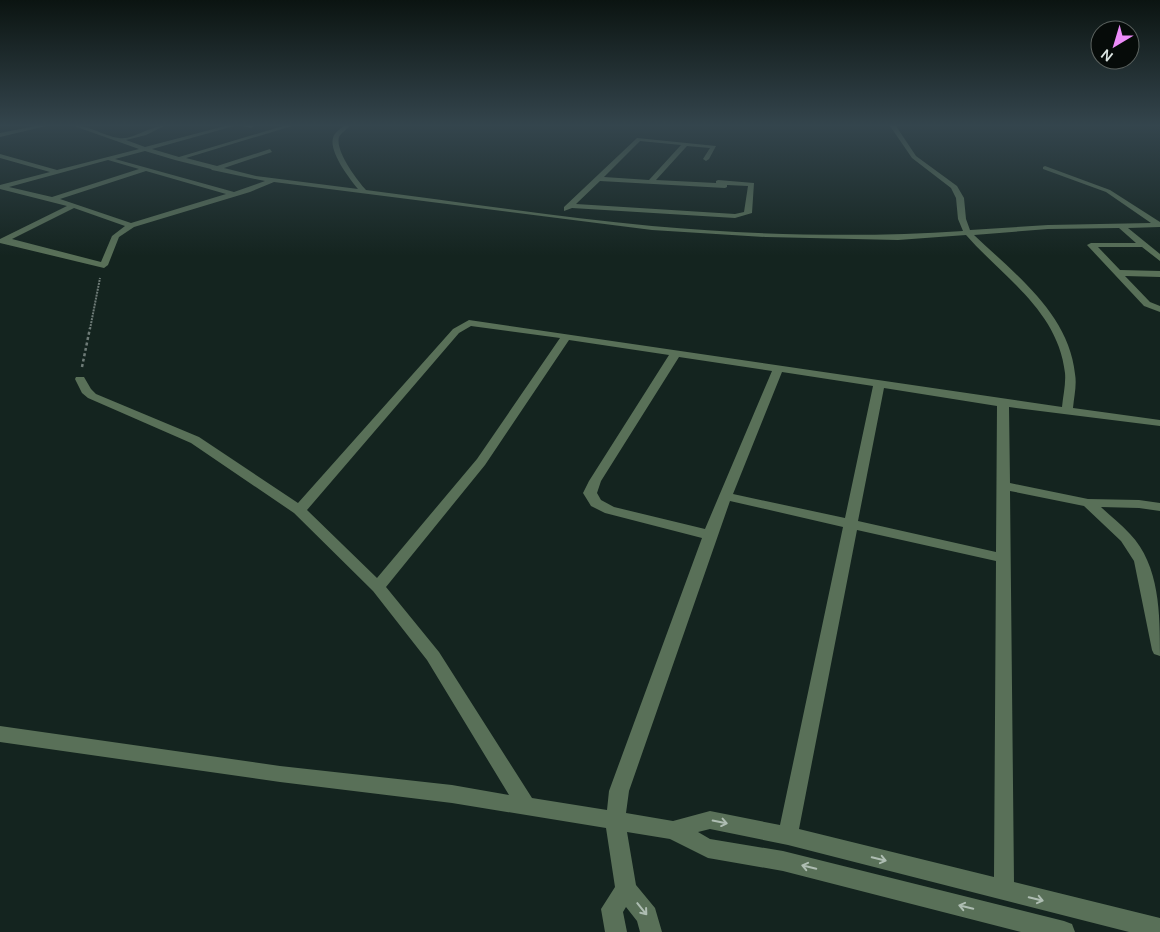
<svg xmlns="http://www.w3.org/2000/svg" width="1160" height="932" viewBox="0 0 1160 932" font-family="Manrope,sans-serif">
  <rect width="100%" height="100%" fill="#14241f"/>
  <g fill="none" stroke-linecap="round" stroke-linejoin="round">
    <path stroke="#6e7b77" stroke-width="2" stroke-dasharray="2 1" stroke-linecap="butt" d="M90,329L100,278"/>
    <path stroke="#6e7b77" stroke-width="2.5" stroke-dasharray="3 2.5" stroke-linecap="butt" d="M82,367L90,328"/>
    <path fill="#597058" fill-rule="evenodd" d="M36,126H46L0,137V133Z
      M74,126C90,125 103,136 119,138C134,140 149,126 164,126L146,135L126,140L145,147L225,126H234L152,149L179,157L283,126H292L186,158L217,166L270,149L272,152L224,168L256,176L358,189C349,178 329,152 333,138C334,133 340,129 344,126H350C347,129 341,133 339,137C335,151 357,180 366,190C461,202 556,217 652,226C755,235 860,238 963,231L958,219L956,198L951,188L912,158L890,126H896L916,156L957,186L964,198L966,219L970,230L1048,225L1151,223L1106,192L1043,169V167L1045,166L1110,190L1160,222V227L1128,228L1160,254V261L1142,247H1098L1120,270L1160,271V277L1125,276L1150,302L1160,306V312L1144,306L1087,245L1091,243H1136L1119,228L1048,229L974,235C1015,274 1069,314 1075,374C1077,385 1074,397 1073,408L1160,420V426L1009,407L1010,483L1088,499L1139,500L1160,503V511L1139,508L1101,507C1110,516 1121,524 1130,534C1160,565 1160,615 1160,656L1154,654L1152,650L1134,561L1121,541L1084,506L1010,491L1014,882L1160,918V932H1129L788,845L710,829L698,832L710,839L783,851L1064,921L1072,924L1075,932H1021L783,871L708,858L670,839L627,832L636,885L655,908L662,932H640L637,921L626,907L623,912L627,932H605L601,909L615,887L606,828L452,803L280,782L0,742V726L280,766L452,785L509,795L427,660L373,591L294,513L191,443L88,398L82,393L75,379L76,377H84L91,389L96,394L199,437L298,503L453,329L469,320L1062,407C1063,396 1066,384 1065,373C1058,311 1004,278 966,235L898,240L766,237L652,230L274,182L250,192L134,227L119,237L108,265L104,268L0,243V239L67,206L0,189V185L50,172L0,158V154L57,170L139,149ZM145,151L175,160L211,169L212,170L265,181L234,192L115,159ZM108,160L139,169L52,197L9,187ZM146,171L226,194L131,223L60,199ZM74,208L125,226L112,236L101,262L12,239ZM471,326L560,338L477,459L377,578L307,510L459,333ZM569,340L669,355L589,481L583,493L591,506L605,513L702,538L609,791L607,810L532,798L439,652L386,587L485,465ZM679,357L772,371L705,529L614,507L601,500L597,493L601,481ZM782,372L873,386L845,518L733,494ZM884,388L997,406L996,552L858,521ZM730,501L843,527L780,825L710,811L673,821L626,813L629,791ZM857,530L996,561L994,877L799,829Z
      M243,126H254L251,128Z
      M637,138L716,146L709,159L706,161L703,159L710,148L687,146L656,180L716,183V181L718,180L754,183L752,213L735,218L572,208L564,211V207ZM640,141L681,145L649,180L604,177ZM600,181L725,188L727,187V185L748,186L744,212L735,214L576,204Z"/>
  </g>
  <defs><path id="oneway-shaft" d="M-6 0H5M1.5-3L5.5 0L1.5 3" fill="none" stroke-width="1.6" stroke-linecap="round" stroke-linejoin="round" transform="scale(1.25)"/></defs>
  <g stroke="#aebdb2">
    <use href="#oneway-shaft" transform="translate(720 822) rotate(11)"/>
    <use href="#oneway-shaft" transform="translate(879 859) rotate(14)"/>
    <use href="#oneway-shaft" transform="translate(809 867) rotate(-166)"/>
    <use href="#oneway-shaft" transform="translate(1036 899) rotate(14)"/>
    <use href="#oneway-shaft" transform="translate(966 907) rotate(-166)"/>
    <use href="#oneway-shaft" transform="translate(642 909) rotate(51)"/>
  </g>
  <linearGradient id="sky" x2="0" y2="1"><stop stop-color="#0b1411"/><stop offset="0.49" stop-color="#34454d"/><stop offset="1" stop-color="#34454d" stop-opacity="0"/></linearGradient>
  <rect width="1160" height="256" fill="url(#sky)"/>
  <g transform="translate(1115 45) rotate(218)"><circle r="24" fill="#060b09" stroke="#5c6360"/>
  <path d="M0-4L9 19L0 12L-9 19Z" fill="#ed8cf9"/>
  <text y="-8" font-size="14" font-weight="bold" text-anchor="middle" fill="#dce6e3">N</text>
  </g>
</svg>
